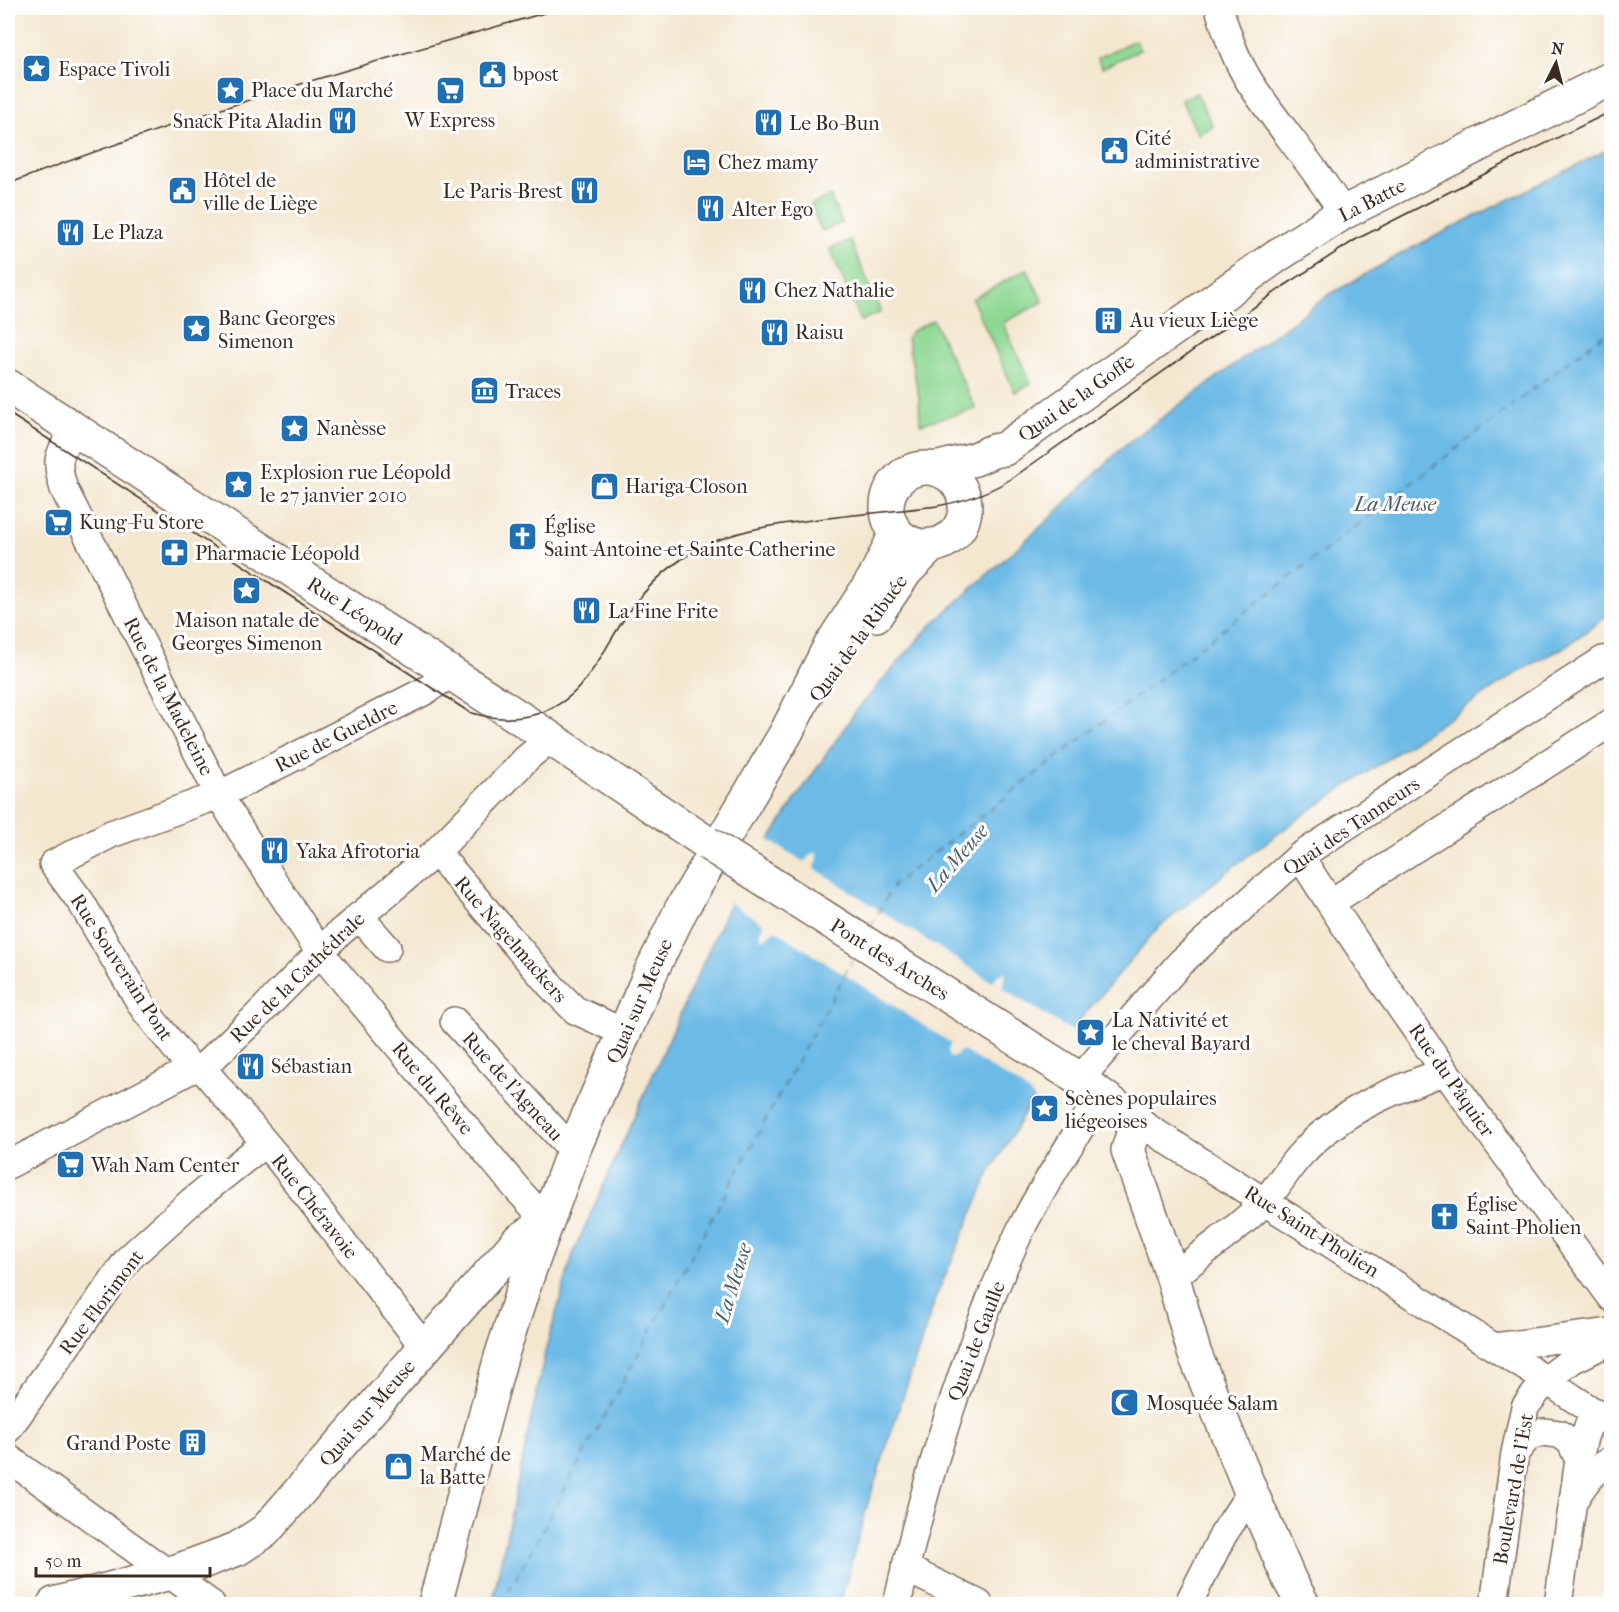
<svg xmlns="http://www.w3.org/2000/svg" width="1619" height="1612" viewBox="0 0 1619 1612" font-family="'IM FELL French Canon',serif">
  <rect width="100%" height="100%" fill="#fff"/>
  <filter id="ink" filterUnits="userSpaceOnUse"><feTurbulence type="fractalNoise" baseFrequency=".0167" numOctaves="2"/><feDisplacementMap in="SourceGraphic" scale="12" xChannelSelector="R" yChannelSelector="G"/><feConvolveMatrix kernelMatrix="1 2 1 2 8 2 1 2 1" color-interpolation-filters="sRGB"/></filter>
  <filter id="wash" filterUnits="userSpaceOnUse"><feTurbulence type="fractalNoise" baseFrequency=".008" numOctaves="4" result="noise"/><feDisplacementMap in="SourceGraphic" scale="24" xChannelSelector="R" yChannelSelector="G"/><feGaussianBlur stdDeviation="1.35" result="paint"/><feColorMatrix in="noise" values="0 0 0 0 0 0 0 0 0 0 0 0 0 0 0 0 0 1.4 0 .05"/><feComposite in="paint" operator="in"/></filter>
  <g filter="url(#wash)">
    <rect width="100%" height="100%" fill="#f4e7d0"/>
    <path fill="#8fd894" stroke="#658159" stroke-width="1.5" d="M1135,40L1140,50L1102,68L1097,58Z
      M1197,93L1213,127L1198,134L1181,100Z
      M830,196L842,223L822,231L810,205Z
      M850,240L881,312L861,321L830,249Z
      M1027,269L1043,302L1003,323L1031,384L1015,392L972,299Z
      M933,320L976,409L920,424L919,397L907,338L910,332Z"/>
    <path fill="#6cbae6" stroke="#547282" stroke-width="1.5" d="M1611,148V613L1563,648L1523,669L1309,811L1234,866L1157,929L1078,1022L990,1172L936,1297L866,1509L840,1604H492L546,1348L574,1251L729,905L793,803L856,711L930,626L1046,522L1125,445L1329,295L1408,250Z"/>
    <path fill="#f4e7d0" d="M767,839L804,862L811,854L817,853L818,859L814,868L992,982L998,975L1005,972V980L1002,988L1068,1029L1076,1031L1035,1101L1031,1094L1022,1087L962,1050L954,1057L949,1058L948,1050L951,1043L775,930L766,938L761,939V931L764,924L728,901Z"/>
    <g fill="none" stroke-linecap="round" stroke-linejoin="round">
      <path stroke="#4c5c64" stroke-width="1.5" stroke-dasharray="8 6" stroke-linecap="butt" d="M871,926L894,884L1612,328
        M502,1604L856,954"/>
    </g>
  </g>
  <g filter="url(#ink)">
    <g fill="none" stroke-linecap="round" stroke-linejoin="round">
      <defs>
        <path id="street" d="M1219,8C1227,34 1236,61 1251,84C1280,128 1316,168 1343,213
          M74,429C59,456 54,458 64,489L219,795L251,847L320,952L518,1190L547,1222
          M436,852L551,986L575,1010L625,1033
          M1300,856C1396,1009 1504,1153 1612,1298
          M1330,903L1612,722
          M359,916L387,948
          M454,1021L573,1151
          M202,1068L282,1163L424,1347
          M192,1069L144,1009L81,902L53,864L111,834L219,795L425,691L451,674
          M1080,1079L1180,963L1300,856L1603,660L1612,659
          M1137,1121L1546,1380L1612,1424
          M8,1165L192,1069L202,1068L253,1020L337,935L436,852L527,758L551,738
          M1173,1278C1202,1251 1237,1231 1264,1202C1278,1187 1288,1167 1303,1152C1341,1111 1392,1090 1444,1072
          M1494,1347L1612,1332
          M8,1429L128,1259L192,1201L265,1143
          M1515,1453L1529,1436L1543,1432L1559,1434L1570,1441L1579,1460
          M8,1458L211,1604
          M1576,1497C1586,1480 1595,1470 1612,1459
          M905,1568L979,1604
          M897,1604C926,1477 964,1352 1019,1233C1042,1186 1073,1141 1100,1096
          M1188,1604L1223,1535L1251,1492
          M1494,1604L1515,1453L1525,1407L1546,1380L1572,1360L1612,1340
          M1558,1604L1579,1460L1584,1437L1594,1411"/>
        <path id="secondary" d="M887 507a39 39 0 1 1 78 0a39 39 0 1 1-78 0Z
          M935,469L975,459L993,451L1004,449L1275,257L1343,213L1612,78
          M876,615L906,571L932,545
          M54,1604L177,1571L237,1549L265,1531L517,1242L547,1222
          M435,1604L501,1357L528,1274L573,1151L649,976L681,910L786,733L829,648L875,577L891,544L895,531"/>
        <path id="primary" d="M8,386L520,718L707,843
          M1070,1073L1137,1121L1128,1150L1173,1278L1194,1352L1251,1492L1290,1581L1303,1604"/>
      </defs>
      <use href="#street" stroke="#7c6c5c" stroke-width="30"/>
      <use href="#secondary" stroke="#7c6c5c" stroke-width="36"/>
      <use href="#primary" stroke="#7c6c5c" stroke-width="36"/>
      <use href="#street" stroke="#fff" stroke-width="27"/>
      <use href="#secondary" stroke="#fff" stroke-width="33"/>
      <use href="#primary" stroke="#fff" stroke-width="33"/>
      <path stroke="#3b2a1e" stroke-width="1.5" d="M8,184C189,114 375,61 562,8
        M8,413L469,712C509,725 553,718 581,685C600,663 612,635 629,612C645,589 664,570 688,555C728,530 773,525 819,519C858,514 898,511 937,506C965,501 990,493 1014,477L1284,286L1355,240L1516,158L1612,111"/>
      <defs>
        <path id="primary-bridge" d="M707,843L1070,1073"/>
      </defs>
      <use href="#primary-bridge" stroke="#7c6c5c" stroke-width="36" stroke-linecap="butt"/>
      <use href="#primary-bridge" stroke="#fff" stroke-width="33"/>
    </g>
  </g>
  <defs>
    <symbol id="sight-square" viewBox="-11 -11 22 22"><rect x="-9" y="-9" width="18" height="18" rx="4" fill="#1f6fb2" stroke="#fff"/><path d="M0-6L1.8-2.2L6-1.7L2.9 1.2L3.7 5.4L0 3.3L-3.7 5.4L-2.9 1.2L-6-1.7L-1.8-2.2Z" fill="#fff"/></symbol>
    <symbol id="civic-square" viewBox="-11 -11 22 22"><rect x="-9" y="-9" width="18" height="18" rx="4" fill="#1f6fb2" stroke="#fff"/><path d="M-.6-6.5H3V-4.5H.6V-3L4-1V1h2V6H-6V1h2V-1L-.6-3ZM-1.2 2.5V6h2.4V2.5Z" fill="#fff"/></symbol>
    <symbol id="supermarket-square" viewBox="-11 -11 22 22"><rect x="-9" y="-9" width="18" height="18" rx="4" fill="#1f6fb2" stroke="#fff"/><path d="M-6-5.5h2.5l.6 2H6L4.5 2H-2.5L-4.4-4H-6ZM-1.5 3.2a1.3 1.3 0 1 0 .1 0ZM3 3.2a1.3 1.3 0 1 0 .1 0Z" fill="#fff"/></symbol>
    <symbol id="restaurant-square" viewBox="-11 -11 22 22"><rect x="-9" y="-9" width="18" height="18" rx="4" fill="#1f6fb2" stroke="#fff"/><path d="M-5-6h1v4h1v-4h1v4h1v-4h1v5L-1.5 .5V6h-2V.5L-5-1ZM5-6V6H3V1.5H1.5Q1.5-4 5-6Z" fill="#fff"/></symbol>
    <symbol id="hotel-square" viewBox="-11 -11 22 22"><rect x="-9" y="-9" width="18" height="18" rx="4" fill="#1f6fb2" stroke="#fff"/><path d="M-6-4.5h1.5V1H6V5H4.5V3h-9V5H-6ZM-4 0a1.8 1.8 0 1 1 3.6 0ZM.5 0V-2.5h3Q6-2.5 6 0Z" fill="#fff"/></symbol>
    <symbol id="building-square" viewBox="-11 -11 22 22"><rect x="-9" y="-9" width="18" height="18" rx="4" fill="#1f6fb2" stroke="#fff"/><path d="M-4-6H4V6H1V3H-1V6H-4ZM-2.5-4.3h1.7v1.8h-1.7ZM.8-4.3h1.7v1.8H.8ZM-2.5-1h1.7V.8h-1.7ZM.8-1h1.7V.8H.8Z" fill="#fff"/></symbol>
    <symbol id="museum-square" viewBox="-11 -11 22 22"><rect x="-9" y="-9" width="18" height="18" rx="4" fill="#1f6fb2" stroke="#fff"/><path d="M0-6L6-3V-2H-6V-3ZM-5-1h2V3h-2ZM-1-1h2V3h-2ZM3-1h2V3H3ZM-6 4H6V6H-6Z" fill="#fff"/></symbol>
    <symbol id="shop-square" viewBox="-11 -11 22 22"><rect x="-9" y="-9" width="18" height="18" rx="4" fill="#1f6fb2" stroke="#fff"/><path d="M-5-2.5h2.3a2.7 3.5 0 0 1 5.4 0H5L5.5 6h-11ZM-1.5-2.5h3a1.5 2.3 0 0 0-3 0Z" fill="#fff"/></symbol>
    <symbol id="church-square" viewBox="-11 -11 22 22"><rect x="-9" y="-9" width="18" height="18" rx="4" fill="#1f6fb2" stroke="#fff"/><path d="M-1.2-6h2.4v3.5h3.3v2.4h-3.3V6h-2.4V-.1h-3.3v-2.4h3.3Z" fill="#fff"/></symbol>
    <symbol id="pharmacy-square" viewBox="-11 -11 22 22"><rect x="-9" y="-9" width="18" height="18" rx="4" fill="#1f6fb2" stroke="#fff"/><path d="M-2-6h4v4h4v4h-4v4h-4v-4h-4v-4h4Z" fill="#fff"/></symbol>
    <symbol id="mosque-square" viewBox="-11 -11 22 22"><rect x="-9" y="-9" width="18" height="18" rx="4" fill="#1f6fb2" stroke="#fff"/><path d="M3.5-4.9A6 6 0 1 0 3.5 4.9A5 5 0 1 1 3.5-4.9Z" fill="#fff"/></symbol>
  </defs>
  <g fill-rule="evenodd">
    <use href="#sight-square" x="20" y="52" width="33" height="33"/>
    <use href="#civic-square" x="476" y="58" width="33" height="33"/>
    <use href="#sight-square" x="214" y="74" width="33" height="33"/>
    <use href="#supermarket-square" x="434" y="74" width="33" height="33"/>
    <use href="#restaurant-square" x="326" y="104" width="33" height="33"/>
    <use href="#restaurant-square" x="752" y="106" width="33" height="33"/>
    <use href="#civic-square" x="1098" y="134" width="33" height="33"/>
    <use href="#hotel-square" x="680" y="146" width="33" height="33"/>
    <use href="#civic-square" x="166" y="174" width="33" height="33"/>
    <use href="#restaurant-square" x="568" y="174" width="33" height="33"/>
    <use href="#restaurant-square" x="694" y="192" width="33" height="33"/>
    <use href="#restaurant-square" x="54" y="216" width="33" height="33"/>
    <use href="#restaurant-square" x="736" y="274" width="33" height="33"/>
    <use href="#building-square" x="1092" y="304" width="33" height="33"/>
    <use href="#sight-square" x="180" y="312" width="33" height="33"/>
    <use href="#restaurant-square" x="758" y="316" width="33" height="33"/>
    <use href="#museum-square" x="468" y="374" width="33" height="33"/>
    <use href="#sight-square" x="278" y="412" width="33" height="33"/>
    <use href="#sight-square" x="222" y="468" width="33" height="33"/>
    <use href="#shop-square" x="588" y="470" width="33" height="33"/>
    <use href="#supermarket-square" x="42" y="506" width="33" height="33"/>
    <use href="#church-square" x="506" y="520" width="33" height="33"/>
    <use href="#pharmacy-square" x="158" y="536" width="33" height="33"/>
    <use href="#sight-square" x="230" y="574" width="33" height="33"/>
    <use href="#restaurant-square" x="570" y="594" width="33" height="33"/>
    <use href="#restaurant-square" x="258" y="834" width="33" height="33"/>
    <use href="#sight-square" x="1074" y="1016" width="33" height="33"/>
    <use href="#restaurant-square" x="234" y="1050" width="33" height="33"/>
    <use href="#sight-square" x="1028" y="1092" width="33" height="33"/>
    <use href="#supermarket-square" x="54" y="1148" width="33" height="33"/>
    <use href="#church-square" x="1428" y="1200" width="33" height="33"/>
    <use href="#mosque-square" x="1108" y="1386" width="33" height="33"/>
    <use href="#building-square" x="176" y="1426" width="33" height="33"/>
    <use href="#shop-square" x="382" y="1450" width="33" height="33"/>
  </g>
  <g text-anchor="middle" stroke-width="6" stroke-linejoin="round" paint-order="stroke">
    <g font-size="20" fill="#3b2a1e" stroke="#fff" text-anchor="start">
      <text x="58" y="76">Espace Tivoli</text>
      <text x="513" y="81">bpost</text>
      <text x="251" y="97">Place du Marché</text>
      <text x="450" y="127" text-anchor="middle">W Express</text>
      <text x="322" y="128" text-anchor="end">Snack Pita Aladin</text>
      <text x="789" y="130">Le Bo-Bun</text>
      <text x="1135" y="145">Cité<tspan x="1135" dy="23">administrative</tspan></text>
      <text x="718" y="169">Chez mamy</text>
      <text x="203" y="187">Hôtel de<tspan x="203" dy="23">ville de Liège</tspan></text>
      <text x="563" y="198" text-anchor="end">Le Paris-Brest</text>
      <text x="732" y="216">Alter Ego</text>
      <text x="92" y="239">Le Plaza</text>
      <text x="774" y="297">Chez Nathalie</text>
      <text x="218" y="325">Banc Georges<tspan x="218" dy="23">Simenon</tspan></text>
      <text x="1130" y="327">Au vieux Liège</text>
      <text x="795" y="339">Raisu</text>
      <text x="505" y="398">Traces</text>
      <text x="316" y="435">Nanèsse</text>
      <text x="260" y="479">Explosion rue Léopold<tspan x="260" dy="23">le 27 janvier 2010</tspan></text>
      <text x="625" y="493">Hariga-Closon</text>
      <text x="79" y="529">Kung-Fu Store</text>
      <text x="544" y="533">Église<tspan x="544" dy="23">Saint-Antoine-et-Sainte-Catherine</tspan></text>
      <text x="195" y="560">Pharmacie Léopold</text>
      <text x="608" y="618">La Fine Frite</text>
      <text x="247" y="627" text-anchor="middle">Maison natale de<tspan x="247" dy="23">Georges Simenon</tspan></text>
      <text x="296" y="858">Yaka Afrotoria</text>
      <text x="1112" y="1027">La Nativité et<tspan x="1112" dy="23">le cheval Bayard</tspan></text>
      <text x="271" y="1073">Sébastian</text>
      <text x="1065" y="1105">Scènes populaires<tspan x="1065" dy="23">liégeoises</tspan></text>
      <text x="91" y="1172">Wah Nam Center</text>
      <text x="1466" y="1211">Église<tspan x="1466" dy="23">Saint-Pholien</tspan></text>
      <text x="1146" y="1410">Mosquée Salam</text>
      <text x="171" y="1450" text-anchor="end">Grand Poste</text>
      <text x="420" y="1461">Marché de<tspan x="420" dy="23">la Batte</tspan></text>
    </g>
    <g font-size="20" fill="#3b2a1e" stroke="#fff">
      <text transform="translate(1372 200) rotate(-27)" y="7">La Batte</text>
      <text transform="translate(1076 398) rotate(-35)" y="7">Quai de la Goffe</text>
      <text transform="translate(355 611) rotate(33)" y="7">Rue Léopold</text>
      <text transform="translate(858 638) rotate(-54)" y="7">Quai de la Ribuée</text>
      <text transform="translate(169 696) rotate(63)" y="7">Rue de la Madeleine</text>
      <text transform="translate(336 736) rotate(-27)" y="7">Rue de Gueldre</text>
      <text transform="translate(1351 826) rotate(-34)" y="7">Quai des Tanneurs</text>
      <text transform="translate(511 939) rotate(49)" y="7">Rue Nagelmackers</text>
      <text transform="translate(890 959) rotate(32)" y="7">Pont des Arches</text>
      <text transform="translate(122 967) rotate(57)" y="7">Rue Souverain Pont</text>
      <text transform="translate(297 977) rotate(-44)" y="7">Rue de la Cathédrale</text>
      <text transform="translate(639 1001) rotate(-66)" y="7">Quai sur Meuse</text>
      <text transform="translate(1452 1080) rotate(55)" y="7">Rue du Pâquier</text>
      <text transform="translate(513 1086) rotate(48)" y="7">Rue de l'Agneau</text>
      <text transform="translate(433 1088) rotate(50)" y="7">Rue du Rêwe</text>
      <text transform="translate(315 1206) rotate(52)" y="7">Rue Chéravoie</text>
      <text transform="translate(1312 1231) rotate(32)" y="7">Rue Saint-Pholien</text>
      <text transform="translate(101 1302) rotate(-53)" y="7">Rue Florimont</text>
      <text transform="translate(976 1341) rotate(-69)" y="7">Quai de Gaulle</text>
      <text transform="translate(367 1413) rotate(-49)" y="7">Quai sur Meuse</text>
      <text transform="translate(1513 1489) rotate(-80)" y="7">Boulevard de l'Est</text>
    </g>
    <g font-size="21" font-style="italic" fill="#4c5c64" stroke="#fff">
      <text x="1395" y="511">La Meuse</text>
      <text transform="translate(957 858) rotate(-49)" y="7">La Meuse</text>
      <text transform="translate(733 1283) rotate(-73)" y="7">La Meuse</text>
    </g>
  </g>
  <rect width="1619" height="1612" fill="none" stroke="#fff" stroke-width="30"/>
  <g transform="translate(1556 63) rotate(6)" stroke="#ffffff" stroke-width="4.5" paint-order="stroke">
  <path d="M0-4.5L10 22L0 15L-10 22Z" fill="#3b2a1e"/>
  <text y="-9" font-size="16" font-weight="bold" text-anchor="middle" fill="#3b2a1e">N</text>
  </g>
  <path d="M36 1567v9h174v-9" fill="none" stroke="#3b2a1e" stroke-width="3"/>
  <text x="45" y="1567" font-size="18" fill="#3b2a1e" stroke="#ffffff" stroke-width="4.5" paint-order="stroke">50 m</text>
</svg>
